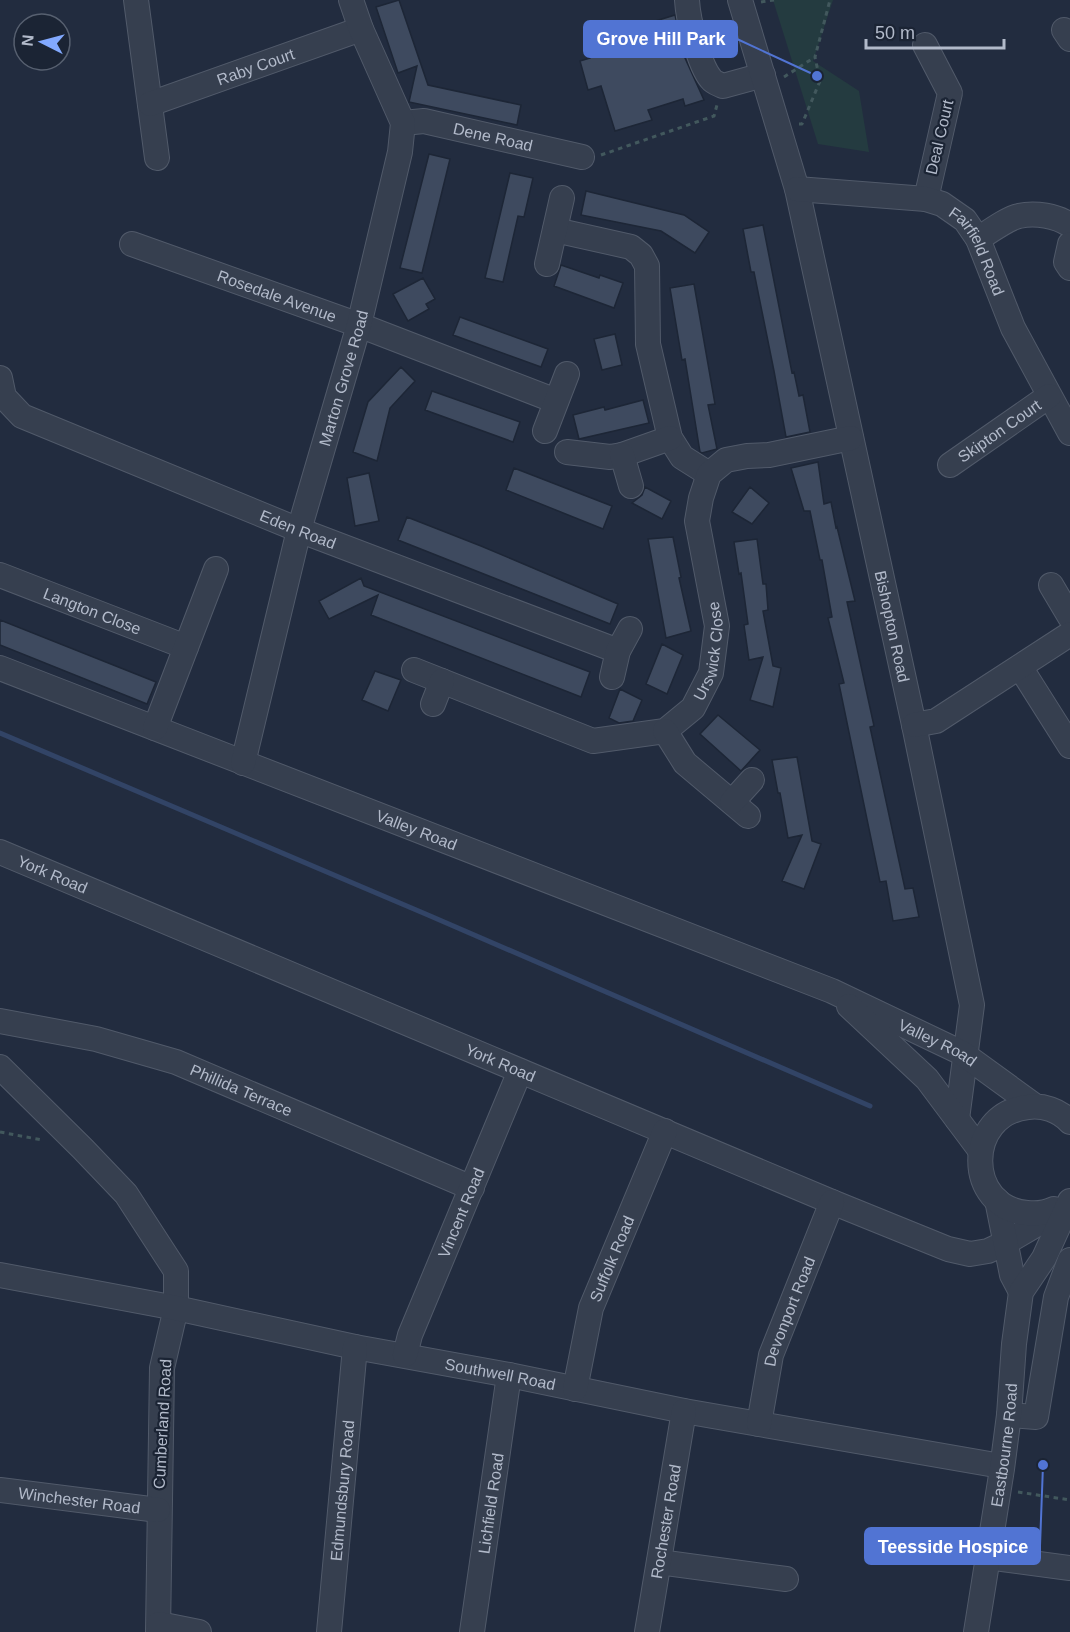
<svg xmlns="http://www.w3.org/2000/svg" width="1070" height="1632" viewBox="0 0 1070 1632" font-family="Helvetica,sans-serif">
  <rect width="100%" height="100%" fill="#222c3f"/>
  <path fill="#243b40" d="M773,0H833L813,61L859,91L869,152L818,144Z"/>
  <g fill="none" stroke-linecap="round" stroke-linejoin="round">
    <path stroke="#324466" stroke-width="5" d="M0,733L428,915L870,1106"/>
  </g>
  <path fill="#3e4a5f" stroke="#1d2636" stroke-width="1.5" d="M399,0L428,85L521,105L517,125L409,102L417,66L398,73L376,7Z
    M675,15L685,58L704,100L685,106L683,99L648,110L652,120L615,131L601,86L588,90L580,61L590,58L589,55L617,47L613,34Z
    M429,154L450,159L422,273L400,268Z
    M510,173L533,178L524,217L518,216L503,282L485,278Z
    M586,191L684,215L709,232L695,253L661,231L581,215Z
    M763,225L792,373L794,372L799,396L803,395L810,432L786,437L774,371L754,272H751L743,229Z
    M561,265L599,278L600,275L623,283L614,308L554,286Z
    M423,278L435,299L426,304L429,309L408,321L393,294Z
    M694,284L715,404L708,405L717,449L702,453L700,452L685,359L682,360L670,288Z
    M460,317L548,349L541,367L453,335Z
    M615,334L622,365L602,370L594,339Z
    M401,367L415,381L390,408L377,461L353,452L368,402Z
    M432,391L520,422L513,442L425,410Z
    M643,400L649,423L579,439L573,415L604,407L605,410Z
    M818,462L824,504L831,502L836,528L837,527L855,601L847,602L874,726L870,727L905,889L913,888L919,917L893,921L886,881L880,882L839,684L844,683L828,618L832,617L822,560H820L810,511H804L791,468Z
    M514,468L612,506L603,529L506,490Z
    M369,473L379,521L355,526L347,478Z
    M645,487L671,501L662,519L632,503L642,495Z
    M750,487L769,503L752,524L732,512Z
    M407,517L481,546L618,604L610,624L398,540Z
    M673,537L681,577L679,578L691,631L666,638L648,539Z
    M757,539L763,584H766L768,610L763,611L773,666L781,668L773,707L750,700L763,657L749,660L744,625L748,624L741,573L739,574L734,542Z
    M361,578L364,586L590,672L581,697L371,615L378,595L329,619L319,601Z
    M0,620L156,682L147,704L0,645Z
    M662,644L683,655L667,694L646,684Z
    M375,671L401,680L388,711L362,700Z
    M620,689L642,700L633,721L619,723L609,718Z
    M718,715L760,750L741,771L700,734Z
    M797,757L812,841L821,844L804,889L782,881L802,835L788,838L780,793H778L772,760Z"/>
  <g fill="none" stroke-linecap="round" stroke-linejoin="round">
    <defs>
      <g id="minor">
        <path d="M136,0L157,158"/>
        <path d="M687,0C688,19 699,65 711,79C714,83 719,84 723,86L763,75"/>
        <path id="s1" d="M740,0L797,189L914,725L972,1005L957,1119"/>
        <path d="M1064,30L1070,39"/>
        <path d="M925,45L950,93L926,199"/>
        <path id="s2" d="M150,104L361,29"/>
        <path id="s3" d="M403,123L424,121L582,157"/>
        <path id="s4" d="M797,189L926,199L942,204L965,220L978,239L1013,328L1070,433"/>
        <path d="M555,230L631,247L641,255L647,266L648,344L670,438L682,457L709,474"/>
        <path d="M978,239C989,232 1008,218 1019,216C1035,212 1057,216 1070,225"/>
        <path id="s5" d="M132,244L359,325L556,401"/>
        <path d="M1070,244L1066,262L1070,268"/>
        <path d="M547,264L562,198"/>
        <path id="s6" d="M0,378L4,397L22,416L299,530L618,651"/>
        <path d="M545,431L567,374"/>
        <path d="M567,452L610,457L622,455L670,438"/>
        <path d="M622,455L631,486"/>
        <path id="s7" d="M950,465L1049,396"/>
        <path id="s8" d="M0,575L186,647"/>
        <path d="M1051,585L1070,617"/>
        <path d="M1020,667L1070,746"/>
        <path id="s9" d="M0,668L832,991L962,1053L1035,1106"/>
        <path id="s10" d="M414,670L593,741L665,731L693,708L711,673L717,626L697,521L701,498L709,474L726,460L747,456L769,455L851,438"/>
        <path d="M612,677L618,651L630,629"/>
        <path d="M433,704L442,681"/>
        <path d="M914,725L936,721L1070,634"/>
        <path d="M155,728L216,569"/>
        <path d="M665,731L685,763L748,816"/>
        <path id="s11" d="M243,763L299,530L359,325L400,152L403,123L361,29L351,0"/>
        <path d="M732,802L752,780"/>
        <path id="s12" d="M0,852L832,1202L948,1249L970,1254L988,1251L1005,1243L1034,1226L1050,1211"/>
        <path d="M849,1006L927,1079L980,1150"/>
        <path id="s13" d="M0,1021L96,1039L176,1062L472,1188"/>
        <path d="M0,1067L83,1149L126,1194L176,1271V1308L162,1368L158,1632"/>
        <path d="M997,1200L1012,1275L1021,1292"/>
        <path d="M1054,1209C1046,1213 1037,1214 1027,1213C965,1208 964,1114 1028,1107C1043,1105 1059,1110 1070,1122"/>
        <path id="s14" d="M0,1275L176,1308L355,1347L509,1375L684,1411L1001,1466"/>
        <path id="s15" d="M405,1355L410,1335L520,1071"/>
        <path id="s16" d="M575,1389L591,1308L665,1131"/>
        <path d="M1009,1415L1036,1417L1056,1297L1070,1260"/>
        <path id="s17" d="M759,1424L771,1355L832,1202"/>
        <path id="s18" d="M0,1490L158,1510"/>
        <path d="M987,1557L1070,1568"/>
        <path d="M659,1562L786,1579"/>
        <path d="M159,1624L199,1632"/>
        <path id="s19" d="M329,1632L355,1347"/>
        <path id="s20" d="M472,1632L509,1375"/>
        <path id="s21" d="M647,1632L684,1411"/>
        <path id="s22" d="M976,1632L1002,1469L1009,1415L1014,1344L1021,1292L1044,1258L1070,1201"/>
      </g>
    </defs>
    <use href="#minor" stroke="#515a6a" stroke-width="26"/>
    <path stroke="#42585d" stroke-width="3" stroke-dasharray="4.5 4.5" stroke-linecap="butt" d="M761,2L774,0
      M784,77L815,57
      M799,124H802L820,81L815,57L830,0
      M601,155L714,116L717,105
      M0,1132L42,1140
      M1018,1492L1070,1500"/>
    <use href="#minor" stroke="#363f4f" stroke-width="24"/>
  </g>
  <g text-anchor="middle" stroke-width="4.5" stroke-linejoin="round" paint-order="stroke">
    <g font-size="16" fill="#b2baca" stroke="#1b2434">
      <text dy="6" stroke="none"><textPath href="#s2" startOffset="112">Raby Court</textPath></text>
      <text dy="6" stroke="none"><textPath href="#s3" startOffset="92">Dene Road</textPath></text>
      <text transform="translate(939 137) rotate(-77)" y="6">Deal Court</text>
      <text dy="6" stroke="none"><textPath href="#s4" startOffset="207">Fairfield Road</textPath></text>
      <text dy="6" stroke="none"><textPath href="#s5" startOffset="154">Rosedale Avenue</textPath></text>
      <text dy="6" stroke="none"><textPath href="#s11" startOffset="398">Marton Grove Road</textPath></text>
      <text dy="6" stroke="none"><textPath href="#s7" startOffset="60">Skipton Court</textPath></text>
      <text dy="6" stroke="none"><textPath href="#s6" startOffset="344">Eden Road</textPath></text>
      <text dy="6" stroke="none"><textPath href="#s8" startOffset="99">Langton Close</textPath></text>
      <text dy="6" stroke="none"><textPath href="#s1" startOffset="645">Bishopton Road</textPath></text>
      <text dy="6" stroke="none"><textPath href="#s10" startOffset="362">Urswick Close</textPath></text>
      <text dy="6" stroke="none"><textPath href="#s9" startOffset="447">Valley Road</textPath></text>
      <text dy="6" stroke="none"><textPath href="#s12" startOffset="57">York Road</textPath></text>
      <text dy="6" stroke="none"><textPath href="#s9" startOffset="1010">Valley Road</textPath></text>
      <text dy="6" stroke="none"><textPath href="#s12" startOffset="543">York Road</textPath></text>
      <text dy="6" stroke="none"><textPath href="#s13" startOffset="252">Phillida Terrace</textPath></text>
      <text dy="6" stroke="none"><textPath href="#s15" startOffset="153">Vincent Road</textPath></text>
      <text dy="6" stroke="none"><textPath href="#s16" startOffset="136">Suffolk Road</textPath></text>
      <text dy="6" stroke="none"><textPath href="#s17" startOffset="117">Devonport Road</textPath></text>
      <text dy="6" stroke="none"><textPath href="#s14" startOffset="510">Southwell Road</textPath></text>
      <text transform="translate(162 1424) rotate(-87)" y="6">Cumberland Road</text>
      <text dy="6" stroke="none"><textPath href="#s22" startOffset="189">Eastbourne Road</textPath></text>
      <text dy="6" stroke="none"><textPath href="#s19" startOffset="142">Edmundsbury Road</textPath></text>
      <text dy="6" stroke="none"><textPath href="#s18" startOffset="80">Winchester Road</textPath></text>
      <text dy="6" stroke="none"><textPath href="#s20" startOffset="130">Lichfield Road</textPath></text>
      <text dy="6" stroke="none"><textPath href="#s21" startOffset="112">Rochester Road</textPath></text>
    </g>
  </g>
  <path fill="none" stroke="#5174d3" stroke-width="2" d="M817 76L737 39M1043 1465L1040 1546"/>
  <g fill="#5174d3" stroke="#1b2434" stroke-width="2">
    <circle cx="817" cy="76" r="6"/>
    <circle cx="1043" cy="1465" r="6"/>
  </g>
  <g fill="#5174d3" stroke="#5174d3" stroke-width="2">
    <rect x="584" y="21" width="153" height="36" rx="6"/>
    <rect x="865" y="1528" width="175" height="36" rx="6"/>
  </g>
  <g font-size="18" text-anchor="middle" font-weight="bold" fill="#fff">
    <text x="661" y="45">Grove Hill Park</text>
    <text x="953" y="1553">Teesside Hospice</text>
  </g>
  <g transform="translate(42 42) rotate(276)"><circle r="28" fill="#1b2434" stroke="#576070" stroke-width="1.5"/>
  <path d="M0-4.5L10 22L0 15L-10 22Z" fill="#82a9ff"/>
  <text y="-9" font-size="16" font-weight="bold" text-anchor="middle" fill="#b2baca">N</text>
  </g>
  <path d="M866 39v9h138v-9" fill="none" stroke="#b2baca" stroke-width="3"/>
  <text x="875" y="39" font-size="18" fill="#b2baca" stroke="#1b2434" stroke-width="4.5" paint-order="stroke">50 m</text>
</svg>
